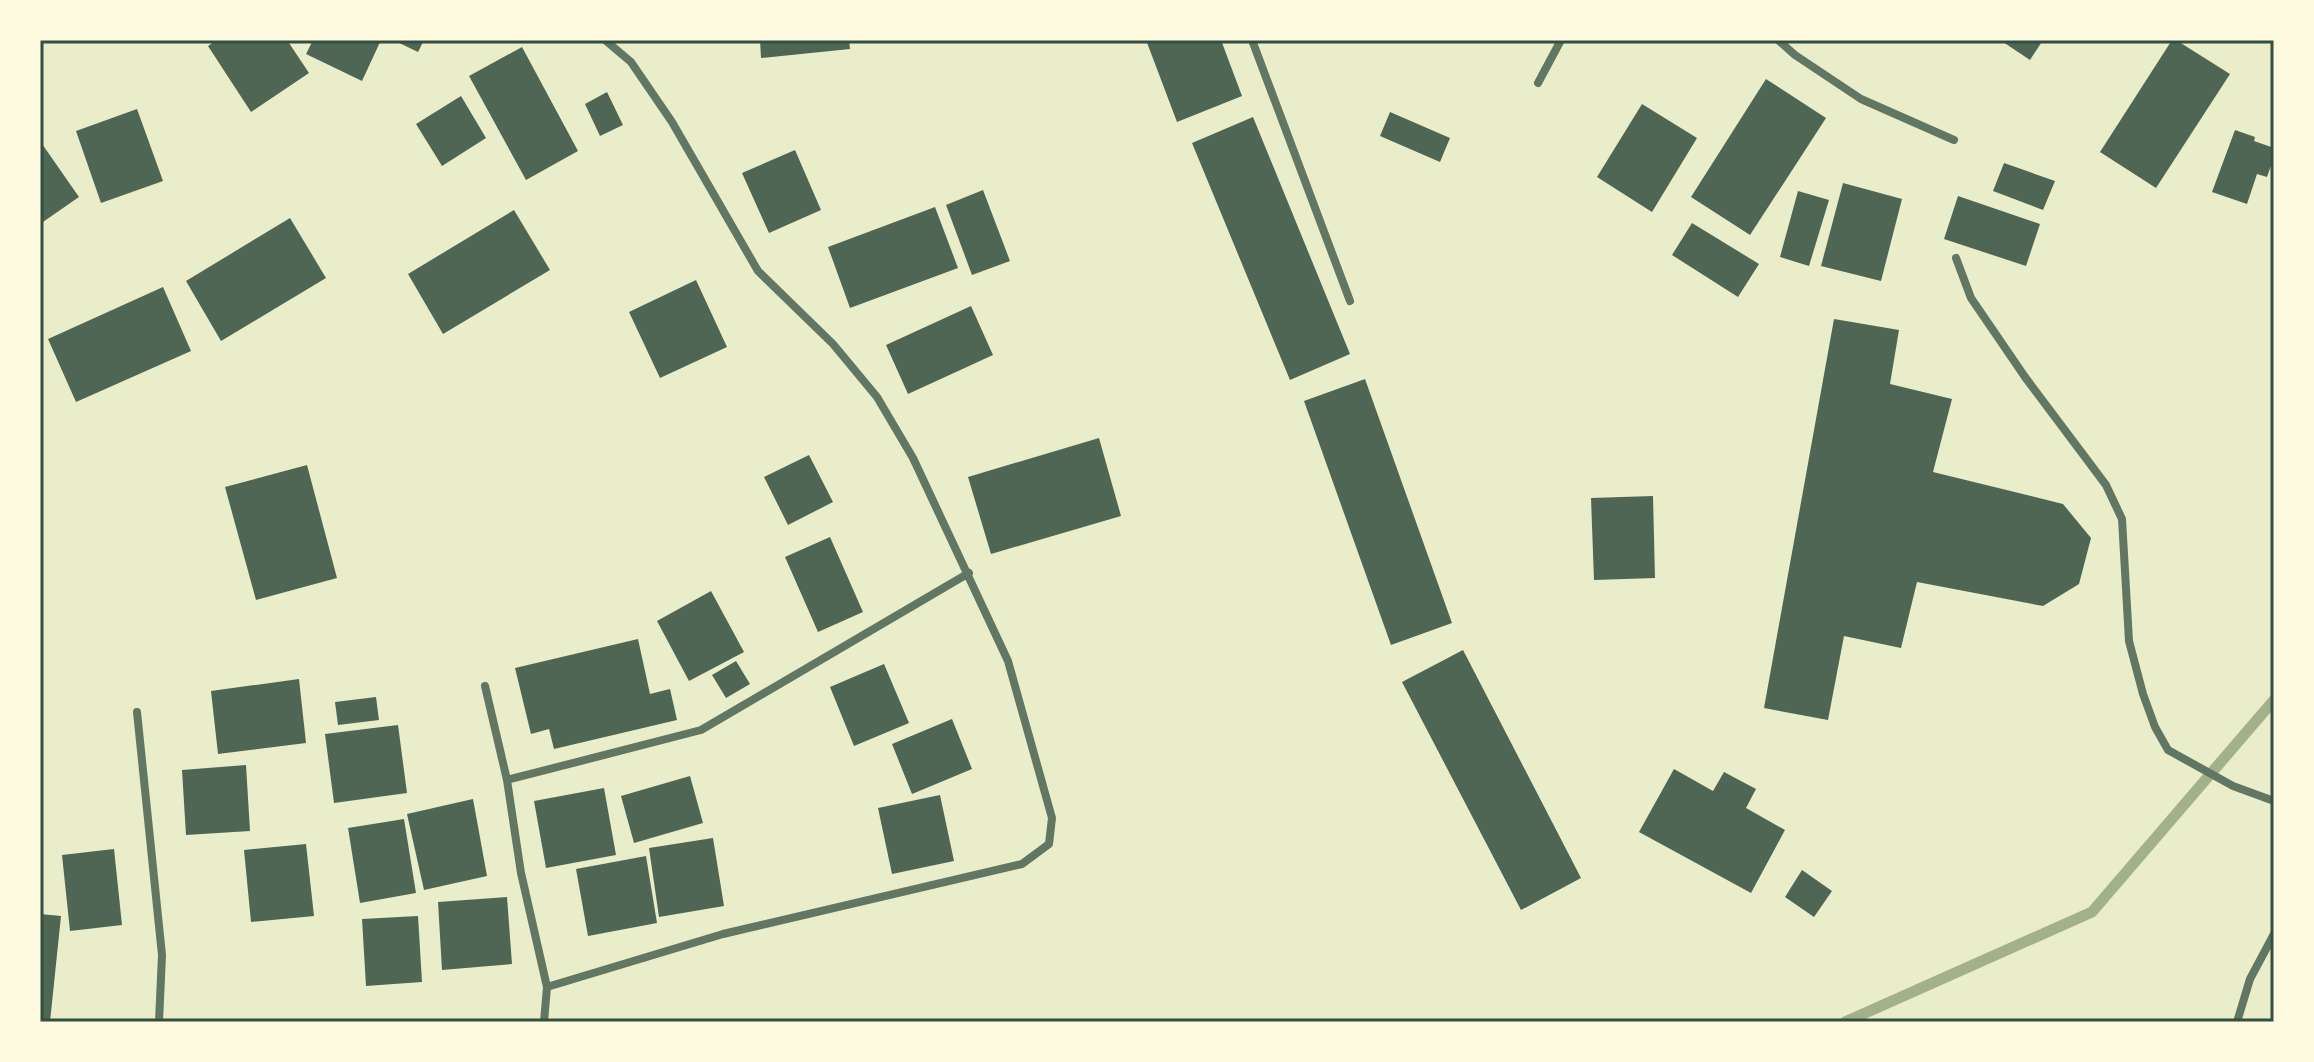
<svg xmlns="http://www.w3.org/2000/svg" width="2314" height="1062" viewBox="0 0 2314 1062" font-family="Overpass,sans-serif">
  <rect width="100%" height="100%" fill="#e9edc9"/>
  <g fill="none" stroke-linecap="round" stroke-linejoin="round">
    <path stroke="#a3b18a" stroke-width="11" d="M1845,1022L2092,912L2274,700"/>
  </g>
  <path fill="#4f6655" d="M217,40H287L309,73L251,112L208,46Z
    M313,40H381L362,81L306,54Z
    M393,40H424L418,52Z
    M760,40H849L850,49L761,58Z
    M1146,40H1221L1242,96L1177,122Z
    M2000,40H2043L2030,60Z
    M2172,40H2176L2230,74L2156,188L2100,152Z
    M522,47L578,151L526,180L469,76Z
    M1766,79L1826,118L1750,235L1691,197Z
    M607,92L623,125L600,136L585,104Z
    M461,96L486,138L442,166L416,124Z
    M1642,104L1697,138L1652,212L1597,177Z
    M137,109L163,181L101,203L76,131Z
    M1390,112L1450,138L1440,162L1380,136Z
    M1253,117L1350,354L1290,380L1192,143Z
    M2235,130L2255,137L2254,141L2274,148V157L2267,177L2257,174L2247,204L2212,192Z
    M40,141L79,197L40,224Z
    M795,150L821,210L769,233L742,173Z
    M2004,163L2055,181L2043,210L1993,191Z
    M1843,183L1902,199L1881,281L1821,266Z
    M983,190L1010,261L972,275L946,205Z
    M1798,191L1829,200L1809,266L1780,257Z
    M1958,196L2040,224L2026,266L1944,239Z
    M935,207L958,268L850,308L828,247Z
    M514,210L550,270L443,334L408,274Z
    M290,218L326,278L221,341L186,281Z
    M1692,223L1759,264L1738,297L1672,255Z
    M696,280L727,347L660,378L629,312Z
    M163,287L191,351L76,402L48,339Z
    M971,306L993,355L908,394L886,345Z
    M1834,319L1899,330L1890,384L1952,399L1933,472L2063,504L2091,538L2079,584L2043,606L1917,582L1901,648L1844,636L1828,720L1764,708Z
    M1365,379L1452,623L1391,645L1304,401Z
    M1099,438L1121,516L991,554L968,477Z
    M809,455L833,502L788,525L764,477Z
    M307,465L337,578L256,600L225,487Z
    M1653,496L1655,578L1594,580L1591,498Z
    M830,537L863,612L818,632L785,557Z
    M711,591L744,652L689,681L657,621Z
    M638,639L650,694L670,689L677,720L554,749L549,729L531,734L515,668Z
    M1463,650L1581,878L1521,910L1402,682Z
    M736,661L750,684L726,698L712,675Z
    M884,664L909,723L854,746L830,687Z
    M299,679L306,743L218,754L211,691Z
    M376,697L379,720L338,725L335,702Z
    M952,719L972,769L912,794L892,744Z
    M398,725L407,793L334,803L325,734Z
    M246,765L250,831L186,835L182,770Z
    M1674,769L1713,791L1724,772L1756,789L1746,808L1785,830L1751,893L1639,832Z
    M690,776L703,823L634,843L621,796Z
    M604,788L616,855L546,868L534,801Z
    M940,795L954,861L892,874L878,808Z
    M473,799L487,876L424,890L407,814Z
    M404,819L416,893L360,903L348,828Z
    M713,838L724,906L659,917L649,848Z
    M306,844L314,916L251,922L244,850Z
    M114,849L122,925L70,931L62,855Z
    M646,856L657,923L588,936L576,869Z
    M1802,870L1832,891L1814,917L1785,897Z
    M507,897L512,964L442,970L438,902Z
    M40,914L61,916L50,1022H40Z
    M418,916L422,982L366,986L362,919Z"/>
  <g fill="none" stroke-linecap="round" stroke-linejoin="round">
    <path stroke="#617663" stroke-width="8" d="M1252,40L1350,301
      M1778,40L1795,55L1861,99L1954,140
      M1538,83L1561,40
      M1956,258L1971,298L2025,377L2106,485L2122,519L2129,641L2143,694L2155,727L2168,750L2233,786L2274,801
      M485,686L507,780L701,730L969,573
      M137,712L162,955L159,1022
      M507,780L521,873L547,987L544,1022
      M547,987L723,934L1022,864L1049,844L1052,818L1008,661L913,458L877,397L833,344L758,271L672,122L631,62L605,40
      M2237,1022L2250,979L2274,934"/>
  </g>
  <rect width="2314" height="1062" fill="none" stroke="#fefae0" stroke-width="84"/>
  <rect x="42" y="42" width="2230" height="978" fill="none" stroke="#344e41" stroke-width="3"/>
</svg>
